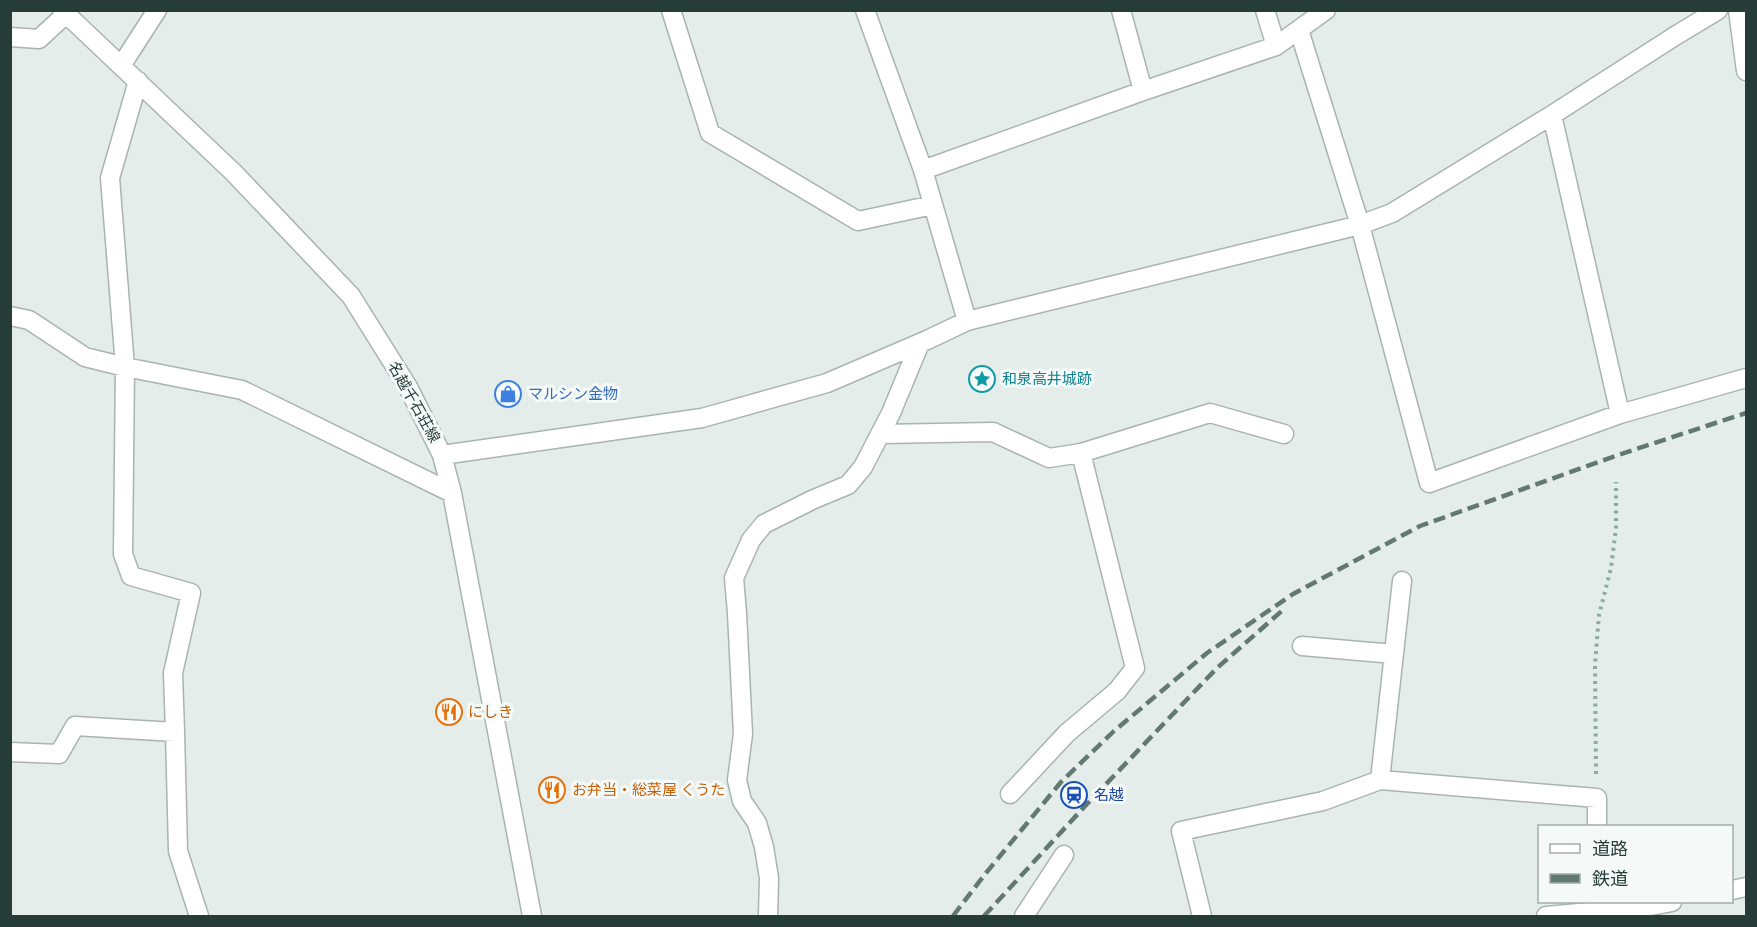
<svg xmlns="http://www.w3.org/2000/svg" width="1757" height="927" viewBox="0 0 1757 927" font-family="'Roboto Condensed','Noto Sans JP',sans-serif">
  <rect width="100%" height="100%" fill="#e5edea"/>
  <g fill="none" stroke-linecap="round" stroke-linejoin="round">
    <defs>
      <path id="minor" d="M62,10L234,173L351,296L408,387L442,455L452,493L532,916
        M671,10L710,133L858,221L933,205
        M865,10L923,170L967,321
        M1121,10L1143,91
        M1265,10L1276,46
        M1738,10L1746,71
        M1299,30L1360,225L1429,483L1620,414L1746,378
        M10,37L39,39L66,14
        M121,66L157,10
        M138,81L110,178L125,367L123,554L131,576L191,593L173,673L175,732L178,851L199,916
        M1552,115L1620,414
        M923,170L1143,91L1276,46L1326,10
        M10,316L29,320L85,357L125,367L242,390L452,493
        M881,434L993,432L1049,458L1081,453L1135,668L1117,691L1067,733L1010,794
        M1081,453L1210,413L1284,434
        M442,455L702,418L827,383L927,340L967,321L1360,225L1392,213L1552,115L1675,36L1718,10
        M1302,646L1394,654
        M10,752L59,754L75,726L175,732
        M1380,780L1402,581
        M1732,890L1746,887
        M768,916L769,878L764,847L757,823L742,801L737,780L743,734L737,613L734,578L751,540L764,524L814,499L848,485L863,467L891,413L920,343
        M1024,916L1064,855
        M1202,916L1181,831L1323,801L1380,780L1597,798V826
        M1546,916L1645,907L1672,902"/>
    </defs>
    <use href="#minor" stroke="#a8b4b1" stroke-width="21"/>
    <path stroke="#89aca4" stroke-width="4" stroke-dasharray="3 4.5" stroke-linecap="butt" d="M1596,774L1595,664L1599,615L1611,568L1616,528V482"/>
    <use href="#minor" stroke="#fff" stroke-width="18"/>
    <path stroke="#617873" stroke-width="4.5" stroke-dasharray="12 6" stroke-linecap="butt" d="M953,916L986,873L1061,782L1114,731L1207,653L1293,594L1420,526L1618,455L1746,413
      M984,916L1086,805L1217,668L1284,609"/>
  </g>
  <defs>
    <symbol id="sight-ring" viewBox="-11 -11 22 22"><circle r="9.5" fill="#f5f9f8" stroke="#0f9aa8" stroke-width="1.5"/><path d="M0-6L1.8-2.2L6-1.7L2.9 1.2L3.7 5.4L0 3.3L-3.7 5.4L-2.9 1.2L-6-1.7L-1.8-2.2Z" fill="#0f9aa8"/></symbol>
    <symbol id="shop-ring" viewBox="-11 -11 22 22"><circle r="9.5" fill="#f5f9f8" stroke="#3f7fe0" stroke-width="1.5"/><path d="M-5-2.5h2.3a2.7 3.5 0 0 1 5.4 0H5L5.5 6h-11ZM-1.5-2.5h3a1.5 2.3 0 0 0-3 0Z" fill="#3f7fe0"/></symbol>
    <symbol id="restaurant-ring" viewBox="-11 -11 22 22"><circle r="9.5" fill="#f5f9f8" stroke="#e8710a" stroke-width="1.5"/><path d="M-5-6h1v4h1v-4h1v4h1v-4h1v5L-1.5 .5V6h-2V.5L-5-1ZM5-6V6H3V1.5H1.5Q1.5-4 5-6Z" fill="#e8710a"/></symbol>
    <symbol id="station-ring" viewBox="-11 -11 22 22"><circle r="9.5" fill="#f5f9f8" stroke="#1a4fb4" stroke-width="1.5"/><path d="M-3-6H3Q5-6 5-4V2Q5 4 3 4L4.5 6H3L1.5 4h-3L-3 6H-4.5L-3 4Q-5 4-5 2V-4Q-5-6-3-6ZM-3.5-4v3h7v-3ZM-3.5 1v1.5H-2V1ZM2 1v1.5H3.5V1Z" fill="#1a4fb4"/></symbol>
  </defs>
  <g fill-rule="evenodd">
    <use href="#sight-ring" x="967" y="364" width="30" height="30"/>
    <use href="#shop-ring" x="493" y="379" width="30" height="30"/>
    <use href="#restaurant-ring" x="434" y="697" width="30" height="30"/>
    <use href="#restaurant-ring" x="537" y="775" width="30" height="30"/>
    <use href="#station-ring" x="1059" y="780" width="30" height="30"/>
  </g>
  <g text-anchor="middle" stroke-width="6" stroke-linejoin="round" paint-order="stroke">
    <g font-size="15" fill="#0d838f" stroke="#f5f9f8" text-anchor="start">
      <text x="1002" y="384">和泉高井城跡</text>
    </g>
    <g font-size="15" fill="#366cbe" stroke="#f5f9f8" text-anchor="start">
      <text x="528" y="399">マルシン金物</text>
    </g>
    <g font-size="15" fill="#263c38" stroke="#f5f9f8">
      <text transform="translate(414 402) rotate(61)" y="5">名越千石荘線</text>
    </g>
    <g font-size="15" fill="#c56008" stroke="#f5f9f8" text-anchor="start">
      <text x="468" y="717">にしき</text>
      <text x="572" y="795">お弁当・総菜屋 くうた</text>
    </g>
    <g font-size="15" fill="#164399" stroke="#f5f9f8" text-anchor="start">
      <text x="1094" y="800">名越</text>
    </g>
  </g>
  <rect width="1757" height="927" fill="none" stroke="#263c38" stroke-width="24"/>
  <rect x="1538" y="825" width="195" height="78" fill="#f5f9f8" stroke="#a2adab" stroke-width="1.5"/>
  <rect x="1550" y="844" width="30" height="9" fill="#ffffff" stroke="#a2adab" stroke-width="1.5"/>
  <text x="1592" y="855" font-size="18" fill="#263c38">道路</text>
  <rect x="1550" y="874" width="30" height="9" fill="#617873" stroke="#a2adab" stroke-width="1.5"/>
  <text x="1592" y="885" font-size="18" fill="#263c38">鉄道</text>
</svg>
